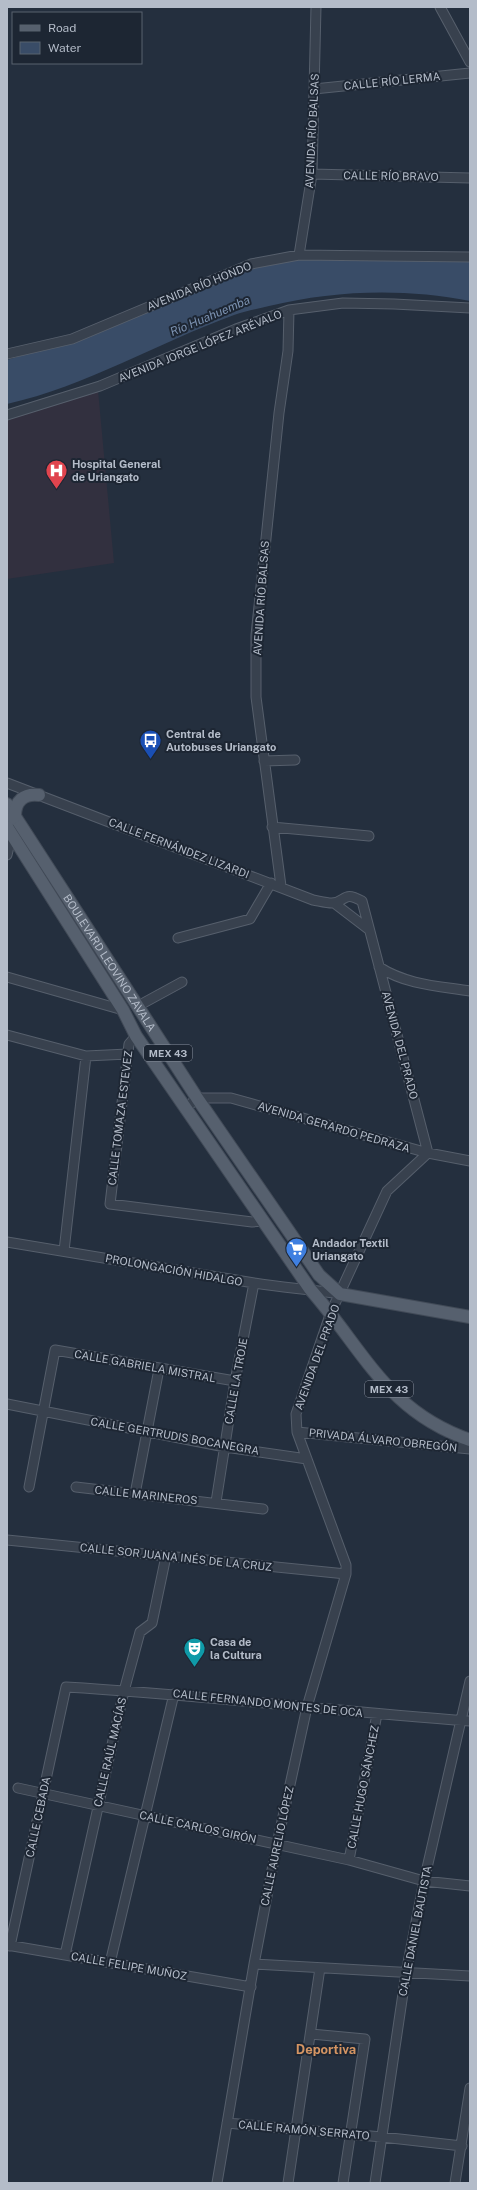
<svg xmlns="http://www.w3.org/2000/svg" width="477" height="2190" viewBox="0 0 477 2190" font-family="'Public Sans',sans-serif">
  <rect width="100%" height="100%" fill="#242f3e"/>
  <path fill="#32303f" d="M98,390L114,563L7,579V416Z"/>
  <path fill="#394c67" d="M299,257L470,258V301C404,288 335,290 269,306C258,309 245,311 234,315C157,343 87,386 7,404V360L72,340L251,267Z"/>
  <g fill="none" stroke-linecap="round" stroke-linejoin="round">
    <defs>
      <path id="minor" d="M440,7L470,62
        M314,89L470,73
        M312,174L470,178
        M299,255L312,174L316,7
        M7,354L72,339L251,264L299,255L470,257
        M7,415L100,386L236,329L289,310L343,303L394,304L470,308
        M264,761L295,760
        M7,783L313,900C319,901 326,903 332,903C347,902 342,890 362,901L428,1153
        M272,827L369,836
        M7,855L12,834
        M281,886L256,697V635L279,413L288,351L289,310
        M334,903L368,929
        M178,938L250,919L271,883
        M379,967C407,985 438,986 470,991
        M7,977L123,1010
        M138,1006L182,982
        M7,1035L86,1056L128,1054
        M136,1036L129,1044L110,1204L252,1222L263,1221
        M185,1109L197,1098H231L428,1153L470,1161
        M7,1242L254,1283C283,1288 312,1289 340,1294
        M64,1251L86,1056
        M7,1404L225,1447L307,1459
        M297,1432L470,1449
        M29,1487L55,1350L235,1381
        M76,1487L263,1509
        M135,1494L159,1369
        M216,1502L235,1381L254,1283
        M7,1540L346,1574
        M18,1788L349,1860L424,1881L470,1886
        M349,1860L377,1714
        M7,1945L251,1987
        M10,1946L66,1687C201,1695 335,1711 470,1721
        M65,1955L124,1691L140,1632L152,1623L166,1556
        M110,1963L174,1694
        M254,1964L470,1976
        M311,2034L365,2039L343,2183
        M227,2123L382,2137L462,2146
        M217,2183L254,1964L277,1844L307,1707L346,1574V1565L297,1432L296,1414L331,1312L387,1191L428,1153
        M288,2183L320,1968
        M375,2183L406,1973L424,1881L470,1681
        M455,2183L470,2088"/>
      <g id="major">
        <path id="s1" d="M7,804L197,1098L319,1275L340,1294L470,1317"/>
        <path d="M11,819L15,816C15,801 24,793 39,795"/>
        <path d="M7,827L123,1010L136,1036L310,1289C364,1350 386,1411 470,1440"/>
      </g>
    </defs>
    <use href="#minor" stroke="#565f6c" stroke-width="11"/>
    <use href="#major" stroke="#414a57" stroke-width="14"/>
    <use href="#minor" stroke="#38414e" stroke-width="9"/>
    <use href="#major" stroke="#56606e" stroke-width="12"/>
  </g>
  <defs>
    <symbol id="hospital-pin" viewBox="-11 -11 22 30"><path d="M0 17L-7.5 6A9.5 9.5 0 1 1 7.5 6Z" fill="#e0444e" stroke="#1d2633"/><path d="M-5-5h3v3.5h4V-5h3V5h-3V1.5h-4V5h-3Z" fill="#fff"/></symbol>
    <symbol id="bus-pin" viewBox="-11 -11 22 30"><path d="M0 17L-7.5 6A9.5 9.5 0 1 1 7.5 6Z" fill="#1a4fb4" stroke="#1d2633"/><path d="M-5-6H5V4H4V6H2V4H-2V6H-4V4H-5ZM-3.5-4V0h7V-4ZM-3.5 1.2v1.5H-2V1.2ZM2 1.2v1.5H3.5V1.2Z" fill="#fff"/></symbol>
    <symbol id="supermarket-pin" viewBox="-11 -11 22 30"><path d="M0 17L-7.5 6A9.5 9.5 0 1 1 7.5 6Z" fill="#3f7fe0" stroke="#1d2633"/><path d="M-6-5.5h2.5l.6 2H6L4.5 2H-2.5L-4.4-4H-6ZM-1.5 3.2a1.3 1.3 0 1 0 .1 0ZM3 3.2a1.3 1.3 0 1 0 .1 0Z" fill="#fff"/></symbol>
    <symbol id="theatre-pin" viewBox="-11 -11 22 30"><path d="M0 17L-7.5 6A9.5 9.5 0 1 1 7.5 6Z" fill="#0f9aa8" stroke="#1d2633"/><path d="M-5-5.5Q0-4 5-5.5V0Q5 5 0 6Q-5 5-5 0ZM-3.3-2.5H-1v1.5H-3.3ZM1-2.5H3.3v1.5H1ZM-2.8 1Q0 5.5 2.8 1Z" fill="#fff"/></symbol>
  </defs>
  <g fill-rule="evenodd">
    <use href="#hospital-pin" x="44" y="458" width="25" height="34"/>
    <use href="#bus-pin" x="138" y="728" width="25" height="34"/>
    <use href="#supermarket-pin" x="284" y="1236" width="25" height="34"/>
    <use href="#theatre-pin" x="182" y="1636" width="25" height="34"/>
  </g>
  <g text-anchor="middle" stroke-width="4" stroke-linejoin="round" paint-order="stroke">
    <g fill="#1d2633" stroke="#878f9c" stroke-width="1">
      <rect x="144" y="1045" width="48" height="16" rx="3"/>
      <rect x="365" y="1381" width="48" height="16" rx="3"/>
    </g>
    <g font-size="10" font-weight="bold" fill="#b4bcc9">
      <text x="168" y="1057">MEX 43</text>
      <text x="389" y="1393">MEX 43</text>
    </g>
    <g font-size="11" fill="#b4bcc9" stroke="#1d2633">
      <text transform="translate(392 81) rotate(-6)" y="4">CALLE RÍO LERMA</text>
      <text transform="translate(312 131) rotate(-87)" y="4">AVENIDA RÍO BALSAS</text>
      <text transform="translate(391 176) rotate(1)" y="4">CALLE RÍO BRAVO</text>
      <text transform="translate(199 286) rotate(-22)" y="4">AVENIDA RÍO HONDO</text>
      <text transform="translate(200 346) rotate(-22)" y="4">AVENIDA JORGE LÓPEZ ARÉVALO</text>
      <text transform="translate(261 598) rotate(-86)" y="4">AVENIDA RÍO BALSAS</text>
      <text transform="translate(179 848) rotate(21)" y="4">CALLE FERNÁNDEZ LIZARDI</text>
      <text dy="4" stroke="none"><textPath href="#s1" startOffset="189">BOULEVARD LEOVINO ZAVALA</textPath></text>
      <text transform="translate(400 1045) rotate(75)" y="4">AVENIDA DEL PRADO</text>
      <text transform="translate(120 1118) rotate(-83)" y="4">CALLE TOMAZA ESTEVEZ</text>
      <text transform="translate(334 1127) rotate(16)" y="4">AVENIDA GERARDO PEDRAZA</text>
      <text transform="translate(174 1270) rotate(10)" y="4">PROLONGACIÓN HIDALGO</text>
      <text transform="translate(317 1357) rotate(-70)" y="4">AVENIDA DEL PRADO</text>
      <text transform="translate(145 1366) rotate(10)" y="4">CALLE GABRIELA MISTRAL</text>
      <text transform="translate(236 1381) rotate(-80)" y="4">CALLE LA TROJE</text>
      <text transform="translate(175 1436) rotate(10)" y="4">CALLE GERTRUDIS BOCANEGRA</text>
      <text transform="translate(383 1440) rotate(6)" y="4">PRIVADA ÁLVARO OBREGÓN</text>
      <text transform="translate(146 1495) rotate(6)" y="4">CALLE MARINEROS</text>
      <text transform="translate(176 1557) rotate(6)" y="4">CALLE SOR JUANA INÉS DE LA CRUZ</text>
      <text transform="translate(268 1703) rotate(6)" y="4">CALLE FERNANDO MONTES DE OCA</text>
      <text transform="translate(110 1752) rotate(-77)" y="4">CALLE RAÚL MACÍAS</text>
      <text transform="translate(363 1787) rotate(-79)" y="4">CALLE HUGO SÁNCHEZ</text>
      <text transform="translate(38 1817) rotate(-78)" y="4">CALLE CEBADA</text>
      <text transform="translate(198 1827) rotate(12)" y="4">CALLE CARLOS GIRÓN</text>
      <text transform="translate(277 1846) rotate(-78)" y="4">CALLE AURELIO LÓPEZ</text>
      <text transform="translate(415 1931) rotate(-79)" y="4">CALLE DANIEL BAUTISTA</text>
      <text transform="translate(129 1966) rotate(10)" y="4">CALLE FELIPE MUÑOZ</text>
      <text transform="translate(304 2130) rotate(5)" y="4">CALLE RAMÓN SERRATO</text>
    </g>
    <g font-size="11" font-weight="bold" fill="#b4bcc9" stroke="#1d2633" text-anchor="start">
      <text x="72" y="468">Hospital General<tspan x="72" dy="13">de Uriangato</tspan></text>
      <text x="166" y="738">Central de<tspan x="166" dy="13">Autobuses Uriangato</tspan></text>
      <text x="312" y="1247">Andador Textil<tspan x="312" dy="13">Uriangato</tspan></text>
      <text x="210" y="1646">Casa de<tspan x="210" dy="13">la Cultura</tspan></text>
    </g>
    <g font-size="12" font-style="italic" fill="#7c92b1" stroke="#1d2633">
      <text transform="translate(210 316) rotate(-23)" y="4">Río Huahuemba</text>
    </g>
    <g font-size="13" font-weight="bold" fill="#d59563" stroke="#1d2633">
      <text x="326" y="2054">Deportiva</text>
    </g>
  </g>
  <rect width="477" height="2190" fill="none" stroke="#b4bcc9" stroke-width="16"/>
  <rect x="12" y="12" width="130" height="52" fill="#1d2633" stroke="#59626f"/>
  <rect x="20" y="25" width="20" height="6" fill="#56606e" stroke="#59626f"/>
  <text x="48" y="32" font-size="12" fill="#b4bcc9">Road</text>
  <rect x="20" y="42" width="20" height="12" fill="#394c67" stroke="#59626f"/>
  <text x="48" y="52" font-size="12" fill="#b4bcc9">Water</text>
</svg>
